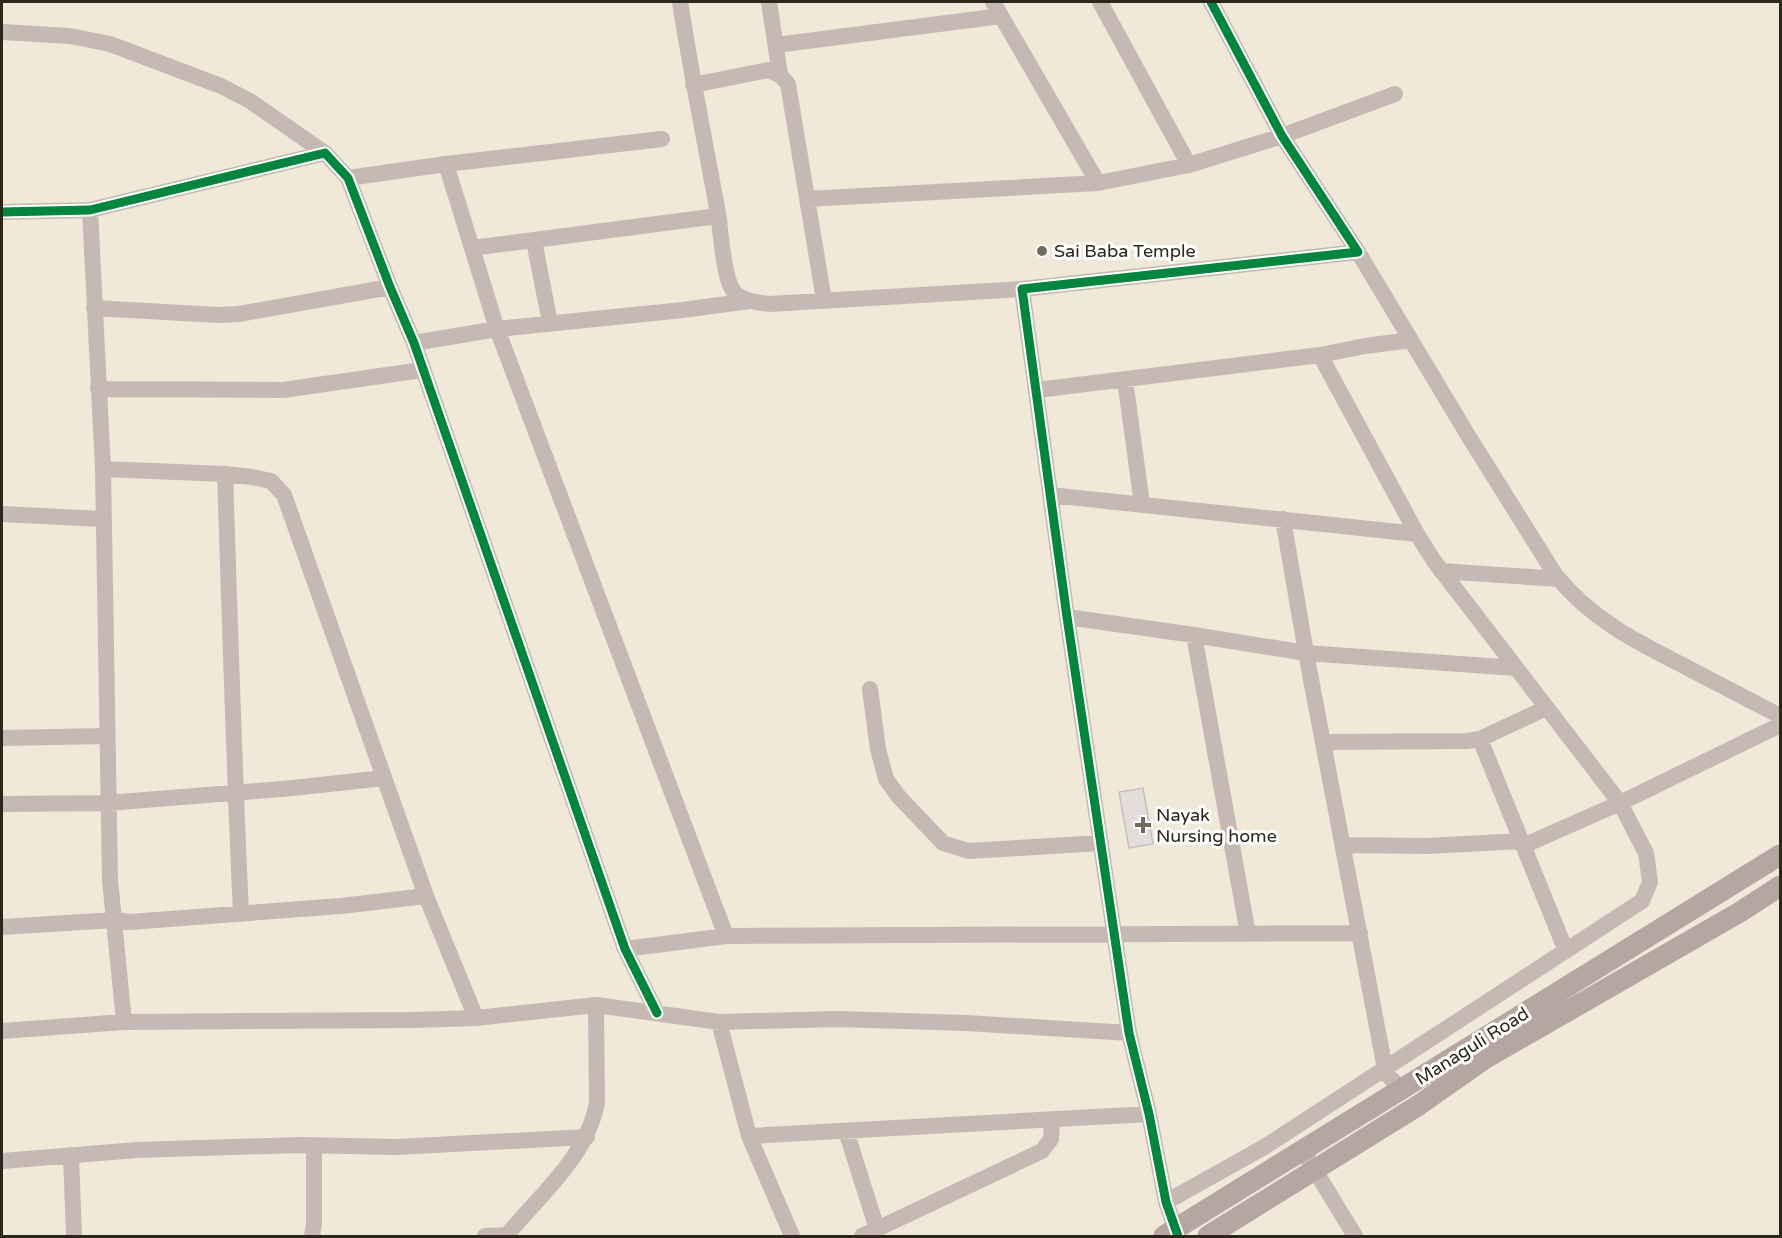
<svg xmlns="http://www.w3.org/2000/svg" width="1782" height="1238" viewBox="0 0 1782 1238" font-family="'Varela Round',sans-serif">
  <rect width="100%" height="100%" fill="#f0e9d8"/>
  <path fill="#e2dddb" stroke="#c5bfbe" stroke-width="1.5" d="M1143,788L1153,844L1129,848L1119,792Z"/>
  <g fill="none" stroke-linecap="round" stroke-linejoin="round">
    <path stroke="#c6b8b3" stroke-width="16" d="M680,2C691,72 705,143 718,213C721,231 723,281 735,293C743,302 759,302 769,304L1022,289
      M769,2L780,75
      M993,2L1098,183
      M1100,2L1189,165
      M2,32L70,36L110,44L221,86L250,101L325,153L348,178L390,287L414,343L625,949L657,1013
      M776,45L1001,16
      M693,85L768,70L780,75L788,84L824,300
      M446,164L497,329L683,310L749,301
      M348,178L446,164L662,139
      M807,199L1098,183L1189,165L1282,136L1395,94
      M90,210L103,469L110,880L124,1022
      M2,212L90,210L325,153
      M534,241L550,323
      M472,248L718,216
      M1358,252L1469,437L1556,576C1594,621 1635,641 1686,667C1718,684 1749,700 1780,716
      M94,308L218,315L239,314L390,287
      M414,343L497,329L726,936
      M1125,380L1142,504
      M98,389L283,390L422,370
      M1037,390L1320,355L1365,346L1411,340
      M103,469L225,474L252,477L271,481L284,495L426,896L476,1018
      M225,474C230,621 234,767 241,913
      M1050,495L1417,534
      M2,514L103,519
      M1283,519L1306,653L1385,1069L1383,1071L1402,1089
      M1441,571L1559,579
      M1067,617L1194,635L1306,653L1516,668
      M1194,635L1248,934
      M870,689L878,749L886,779L899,797L943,843L968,851L1101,843
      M2,738L107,736
      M1480,739L1566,951
      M1323,742L1467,741L1480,739L1546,708
      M2,804L108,803L293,788L384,778
      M1343,845L1428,846L1520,841
      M1523,846L1620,803L1780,725
      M2,927L114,920L130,922L341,906L426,896
      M625,949L726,936L1360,933
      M719,1022L749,1136L792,1236
      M2,1031L124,1022L413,1020L476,1018L596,1005L719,1022L837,1019L967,1023L1129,1033
      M846,1131L877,1229
      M749,1136L1149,1114
      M71,1155L74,1236
      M1308,1159L1355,1236
      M2,1161L137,1150L300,1145L396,1147L587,1137
      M1166,1202L1266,1146L1642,901L1650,882L1646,853L1620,803L1434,561L1417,534L1320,355
      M312,1236L314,1224V1146
      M485,1236L507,1235
      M506,1236C539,1196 588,1156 597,1102L596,1005
      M862,1236L1042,1151L1051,1139L1052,1119
      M1178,1236L1166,1202L1149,1114L1129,1033L1067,617L1022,289L1358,252L1282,136L1211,2"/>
    <path stroke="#b6a6a1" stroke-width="21" d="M1164,1236L1780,855
      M1208,1236L1419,1105L1486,1058L1740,912L1780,886"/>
    <defs>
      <path id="cycleway" d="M2,212L90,210L325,153L348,178L390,287L414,343L625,949L657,1013
        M1178,1236L1166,1202L1149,1114L1129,1033L1067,617L1022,289L1358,252L1282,136L1211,2"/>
    </defs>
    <use href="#cycleway" stroke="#fff" stroke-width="13"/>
    <use href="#cycleway" stroke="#00873e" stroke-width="9"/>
  </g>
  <g fill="#716b5d" stroke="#fff" stroke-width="2">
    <circle cx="1042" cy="251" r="6"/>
    <path d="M1140 816h6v6h6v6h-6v6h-6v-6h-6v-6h6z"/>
  </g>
  <g text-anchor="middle" stroke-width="6" stroke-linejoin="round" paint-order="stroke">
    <g font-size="18" fill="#2c271b" stroke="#fff" text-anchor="start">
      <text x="1054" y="257">Sai Baba Temple</text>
      <text x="1156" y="821">Nayak<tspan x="1156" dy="21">Nursing home</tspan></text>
    </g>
    <g font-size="18" fill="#2c271b" stroke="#fff">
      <text transform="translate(1472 1046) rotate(-32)" y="6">Managuli Road</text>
    </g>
  </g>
  <rect width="1782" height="1238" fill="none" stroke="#2c271b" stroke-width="6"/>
</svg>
